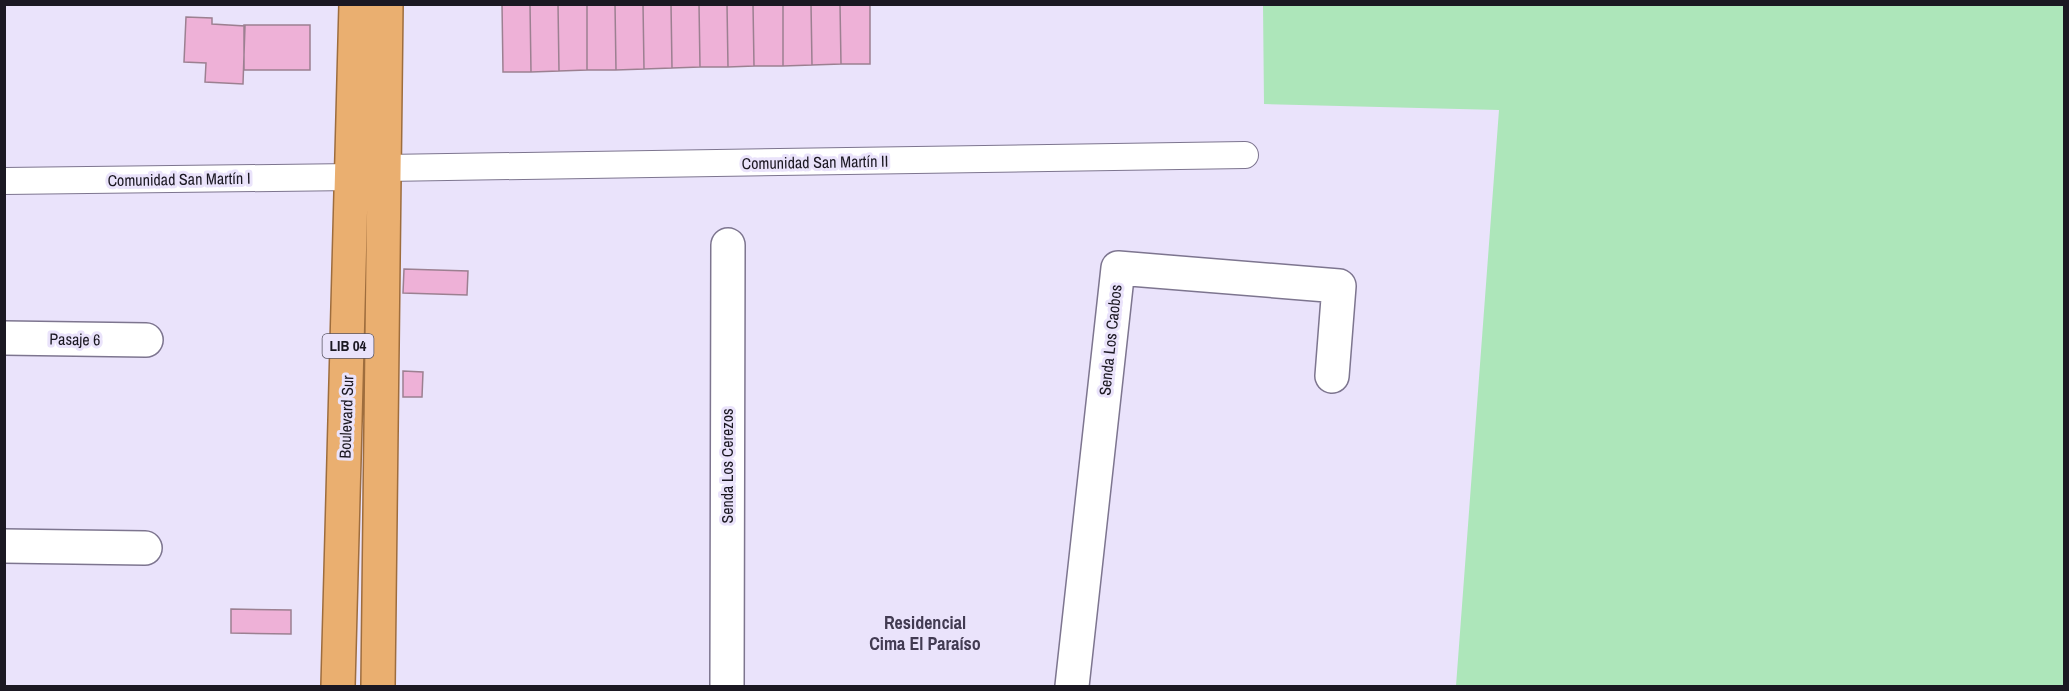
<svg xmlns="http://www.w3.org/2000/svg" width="2069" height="691" viewBox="0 0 2069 691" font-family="'Archivo Narrow',sans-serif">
  <rect width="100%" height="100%" fill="#eae3fb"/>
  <path fill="#ade6ba" d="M1263,5H2064V686H1456L1499,110L1264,104Z"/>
  <path fill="#eeb1d7" stroke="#9c8091" stroke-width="1.5" d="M502,4H530L531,72H503Z
    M530,4H558L559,71L531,72Z
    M558,4H587V70L559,71Z
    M587,4H615L616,70H587Z
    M615,4H643L644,69L616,70Z
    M643,4H671L672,68L644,69Z
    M671,4H699L700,67L672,68Z
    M699,4H727L728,67H700Z
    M727,4H753L754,66L728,67Z
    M753,4H783V66H754Z
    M783,4H811L812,65L783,66Z
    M811,4H840L841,64L812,65Z
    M840,4H870V64H841Z
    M186,17L212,18V24L245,26L243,84L205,82L206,63L184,62Z
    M244,25H310V70H244Z
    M404,269L468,271L467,295L403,293Z
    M403,371L423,372L422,397H403Z
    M231,609L291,610V634L231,633Z"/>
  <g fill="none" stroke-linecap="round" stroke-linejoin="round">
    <defs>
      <path id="pedestrian" d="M385,168L1245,155
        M4,181L353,177"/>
      <path id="minor" d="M4,338L146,340
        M4,546L145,548
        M727,686L728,245
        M1072,686L1118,268L1339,286L1332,376"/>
      <path id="trunk" d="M338,686L356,4
        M378,686L386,4"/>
    </defs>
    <use href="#pedestrian" stroke="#7d758f" stroke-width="28"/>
    <use href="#minor" stroke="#7d758f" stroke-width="36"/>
    <use href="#trunk" stroke="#9e6d3d" stroke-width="36"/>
    <use href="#pedestrian" stroke="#fff" stroke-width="26"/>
    <use href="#minor" stroke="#fff" stroke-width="33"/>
    <use href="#trunk" stroke="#eaaf70" stroke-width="33"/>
  </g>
  <g text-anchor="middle" stroke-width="6" stroke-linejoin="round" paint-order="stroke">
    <rect fill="#eae3fb" stroke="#595563" stroke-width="1.5" x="322.5" y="334" width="51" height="24" rx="4.5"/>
    <g font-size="15" font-weight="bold" fill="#1b1822">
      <text x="348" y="351">LIB 04</text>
    </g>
    <g font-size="16" fill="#1b1822" stroke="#eae3fb">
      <text transform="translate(815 162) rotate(-1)" y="6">Comunidad San Martín II</text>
      <text transform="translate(179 179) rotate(-1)" y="6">Comunidad San Martín I</text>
      <text transform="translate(75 339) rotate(1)" y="6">Pasaje 6</text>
      <text transform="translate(1110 340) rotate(-84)" y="6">Senda Los Caobos</text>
      <text transform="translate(346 417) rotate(-88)" y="6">Boulevard Sur</text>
      <text transform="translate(727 466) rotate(-90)" y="6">Senda Los Cerezos</text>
    </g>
    <g font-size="18" font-weight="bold" fill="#423b52" stroke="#eae3fb">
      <text x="925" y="629">Residencial<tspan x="925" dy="21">Cima El Paraíso</tspan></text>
    </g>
  </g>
  <rect width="2069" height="691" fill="none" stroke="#1b1822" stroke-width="12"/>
</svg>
